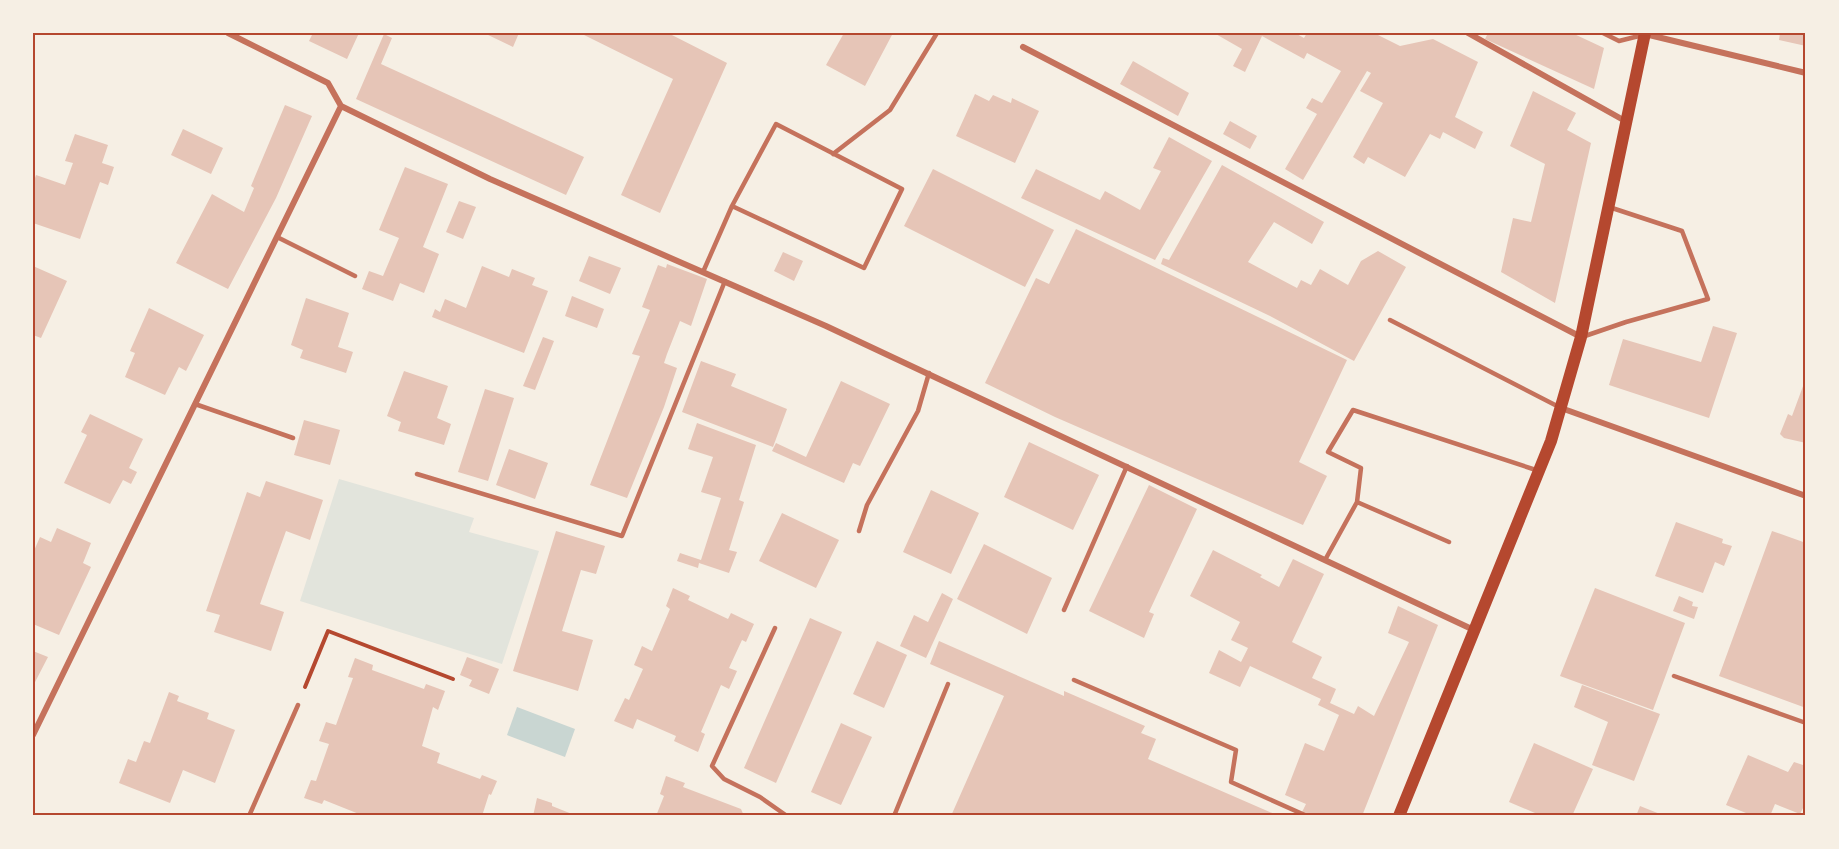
<svg xmlns="http://www.w3.org/2000/svg" width="1839" height="849" viewBox="0 0 1839 849" font-family="Arial,sans-serif">
  <rect width="100%" height="100%" fill="#f6efe4"/>
  <path fill="#e2e4dc" d="M339,479L474,518L469,532L539,551L502,664L300,601Z"/>
  <path fill="#c9d6d2" d="M517,707L575,729L565,757L507,735Z"/>
  <path fill="#e6c5b7" d="M313,33H359L347,59L309,41Z
    M484,33H519L513,47Z
    M580,33H668L727,63L660,213L621,195L673,79Z
    M844,33H893L865,86L826,65Z
    M1214,33H1295L1304,38L1307,33H1374L1400,46L1433,39L1478,62L1455,117L1483,132L1475,149L1443,132L1440,139L1430,134L1405,177L1368,157L1364,164L1353,157L1383,103L1360,91L1371,73L1367,71L1303,180L1285,169L1317,114L1306,108L1312,98L1322,103L1341,71L1307,53L1304,59L1262,36L1245,72L1233,66L1242,49Z
    M1488,33H1572L1604,48L1594,89L1485,39Z
    M1780,33H1806V46L1779,40Z
    M384,34L392,38L381,64L584,157L566,195L356,99Z
    M1133,61L1189,93L1178,116L1120,84Z
    M1533,91L1576,113L1567,130L1591,143L1555,303L1501,272L1513,218L1531,222L1545,164L1510,146Z
    M975,94L989,101L993,95L1011,103L1012,98L1039,111L1015,163L956,136Z
    M285,105L312,116L276,198L228,289L176,263L212,194L244,212L254,188L251,186Z
    M1230,121L1257,136L1250,149L1223,134Z
    M183,129L223,148L211,174L171,155Z
    M75,134L108,145L102,163L114,167L108,185L100,182L80,239L33,223V184L36,175L65,185L73,163L65,161Z
    M1169,137L1212,161L1155,260L1021,198L1036,169L1100,200L1105,191L1140,210L1161,171L1153,168Z
    M1222,165L1324,222L1312,244L1274,222L1248,262L1297,288L1301,280L1311,285L1320,269L1348,285L1361,261L1378,251L1406,267L1354,361L1270,316L1161,264L1163,258L1169,260Z
    M405,167L448,184L423,247L439,254L424,293L400,283L393,301L362,289L369,271L383,276L399,238L379,230Z
    M933,169L1054,230L1025,287L904,226Z
    M459,201L476,207L463,239L446,232Z
    M1076,229L1347,360L1299,462L1327,476L1303,525L1055,417L985,383L1036,278L1049,284Z
    M783,252L803,261L794,281L774,271Z
    M589,256L621,268L610,294L579,281Z
    M667,264L707,279L691,326L680,321L667,354L664,363L677,368L664,407L627,498L590,485L640,356L632,354L650,310L642,307L658,265L666,268Z
    M33,266L67,281L41,338L33,335Z
    M482,266L509,277L512,269L535,278L532,285L548,291L524,353L432,317L435,309L440,312L445,299L466,308Z
    M572,296L604,309L597,328L565,316Z
    M306,298L349,313L338,347L353,352L346,373L300,358L303,350L291,345Z
    M149,308L204,335L186,371L179,367L165,395L125,377L135,353L130,351Z
    M1713,326L1737,333L1709,418L1609,385L1623,339L1701,362Z
    M543,337L554,341L535,390L523,386Z
    M701,361L736,374L731,386L787,409L773,447L682,412Z
    M404,371L448,386L437,418L451,424L444,445L398,431L401,422L387,416Z
    M1806,378V443L1784,438L1780,434L1788,414L1792,416Z
    M841,381L890,404L860,466L853,463L844,483L772,451L776,443L806,457Z
    M485,389L514,398L488,481L458,472Z
    M90,414L143,439L129,468L137,472L131,484L123,480L110,504L64,483L87,435L81,432Z
    M304,420L340,430L330,465L294,455Z
    M697,423L756,445L739,500L744,502L729,550L737,552L729,573L699,563L698,568L677,561L680,553L701,560L721,498L701,492L713,457L688,449Z
    M1029,442L1099,475L1073,530L1004,497Z
    M509,449L548,463L535,499L496,485Z
    M266,481L323,500L310,540L286,531L273,567L260,604L284,612L271,651L214,632L220,615L206,611L247,492L260,497Z
    M1149,485L1197,509L1149,612L1154,614L1144,638L1089,611Z
    M931,490L979,513L951,574L903,552Z
    M782,513L839,540L816,588L759,561Z
    M1676,522L1723,539L1722,543L1732,546L1724,566L1715,562L1703,593L1655,576Z
    M57,528L91,543L83,563L91,567L59,635L33,624V553L40,537L51,542Z
    M556,531L605,546L596,574L581,570L562,631L593,640L578,691L513,671Z
    M1772,531L1806,543V708L1719,676Z
    M984,544L1052,578L1027,634L957,599Z
    M1213,550L1262,575L1260,577L1279,587L1293,559L1324,574L1292,642L1322,657L1312,678L1336,689L1330,703L1354,714L1358,706L1374,716L1409,642L1388,633L1398,606L1438,625L1362,816H1300L1306,804L1285,795L1305,743L1324,751L1339,715L1318,705L1321,699L1250,666L1240,687L1209,673L1219,650L1241,662L1248,648L1231,640L1240,622L1190,596Z
    M673,588L690,596L688,600L728,619L731,613L754,624L746,642L742,640L729,668L737,671L729,689L721,685L701,732L705,734L698,752L674,741L676,736L637,719L633,729L614,721L625,698L629,700L643,669L634,665L642,646L652,651L670,609L666,606Z
    M1595,588L1685,623L1653,710L1560,676Z
    M942,593L953,599L926,658L900,646L914,615L928,622Z
    M1679,596L1693,602L1692,606L1698,607L1694,619L1673,611Z
    M810,618L842,632L776,783L744,768Z
    M877,641L907,655L884,708L853,694Z
    M939,641L1064,696V691L1145,726L1141,733L1156,739L1148,759L1279,816H951L1004,696L930,664Z
    M33,651L48,657L33,686Z
    M467,657L499,669L489,694L469,686L472,680L460,675Z
    M355,658L373,665L372,670L424,689L426,684L445,691L438,710L433,707L422,746L440,753L437,763L480,779L482,775L497,781L491,795L489,794L482,816H364L324,800L322,804L304,798L311,780L316,781L329,744L319,741L326,722L336,725L353,678L348,677Z
    M1582,685L1660,714L1634,781L1592,765L1608,722L1574,707Z
    M169,692L179,696L177,701L209,713L207,719L235,730L215,783L183,770L170,803L119,783L128,759L136,762L144,741L150,743Z
    M841,723L872,737L841,805L811,792Z
    M1534,743L1593,769L1572,816H1542L1509,802Z
    M1748,755L1788,772L1794,762L1806,766V802L1800,814L1775,804L1770,816H1745L1746,813L1726,805Z
    M666,776L685,783L683,787L741,809L744,816H656L664,796L660,794Z
    M537,798L552,803V806L577,816H533Z
    M1640,806L1665,816H1636Z"/>
  <g fill="none" stroke-linecap="round" stroke-linejoin="round">
    <path stroke="#b5482f" stroke-width="4" d="M305,687L328,631L453,679"/>
    <path stroke="#c5725c" stroke-width="4.5" d="M1603,33L1619,41L1643,35
      M833,154L890,110L937,33
      M277,237L355,276
      M703,272L732,206L776,124L902,189L864,268L732,206
      M1390,320L1559,407
      M1582,337L1626,322L1708,299L1682,231L1609,207
      M195,404L293,438
      M417,474L622,536L725,281
      M1357,502L1361,468L1328,452L1353,410L1539,471
      M859,531L867,505L918,411L929,373
      M1325,560L1357,502L1449,542
      M1064,610L1127,466
      M775,628L712,766L724,779L760,797L787,816
      M1674,676L1806,723
      M1074,680L1236,750L1231,782L1307,816
      M249,816L298,705
      M894,816L948,684"/>
    <path stroke="#c5725c" stroke-width="6" d="M228,33L328,83L341,106
      M1468,33L1627,122
      M1645,34L1806,73
      M1023,47L1581,337
      M341,106L490,179L826,326L1476,631
      M1561,408L1806,496
      M33,735L341,106"/>
    <path stroke="#b5482f" stroke-width="12" d="M1399,816L1551,441L1581,337L1645,33"/>
  </g>
  <rect width="1839" height="849" fill="none" stroke="#f6efe4" stroke-width="69"/>
  <rect x="34" y="34" width="1770" height="780" fill="none" stroke="#b5482f" stroke-width="2"/>
</svg>
